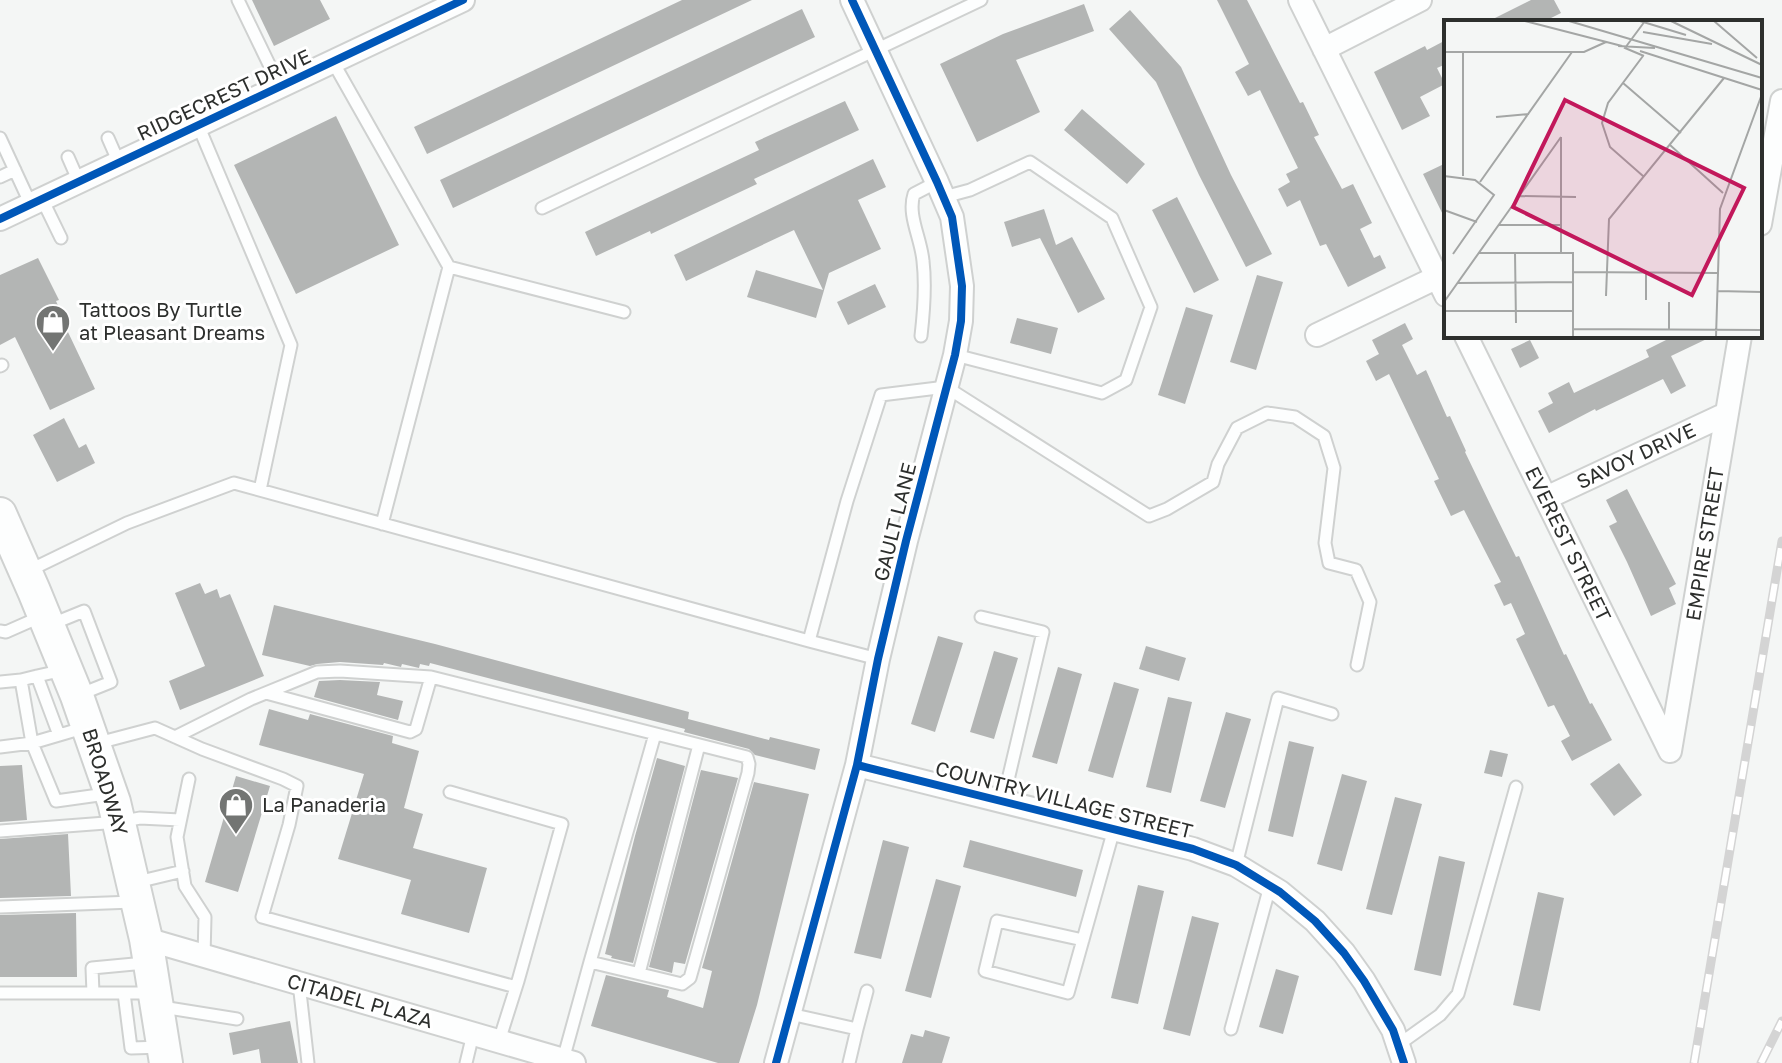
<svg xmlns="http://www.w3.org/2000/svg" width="1782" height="1063" viewBox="0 0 1782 1063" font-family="'Golos Text',sans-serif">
  <rect width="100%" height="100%" fill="#f4f6f5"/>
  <path fill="#b3b5b4" d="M252,0H320L330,19L274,46Z
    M682,0H752L427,154L414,127Z
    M1217,0H1247L1300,103L1303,102L1319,135L1314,137L1342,189L1353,184L1372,223L1360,229L1374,258L1380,255L1386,268L1348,287L1326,244L1320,246L1300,200L1287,207L1278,189L1290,182L1286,174L1298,168L1260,90L1248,96L1235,72L1249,64Z
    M1531,0H1554L1561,13L1543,22H1487Z
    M1084,4L1094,31L1016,60L1040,112L977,142L940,64L1003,34Z
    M802,9L815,37L453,208L440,180Z
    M1130,10L1181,67L1231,175L1272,254L1246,267L1199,175L1156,82L1109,29Z
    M1446,40V64L1437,68L1445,84L1420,97L1430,116L1402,130L1374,72L1425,46L1427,50Z
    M845,101L859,130L754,179L757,184L651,234L650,231L596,256L585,232L759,150L755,142Z
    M1082,109L1145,164L1127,184L1064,130Z
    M336,116L399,245L296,294L234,165Z
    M873,159L886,187L858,200L881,249L829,273L816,318L747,297L756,270L823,290L794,230L686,281L674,255Z
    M1446,163V221L1423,174Z
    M1177,197L1219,280L1194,293L1152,210Z
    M1044,209L1056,245L1072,237L1105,299L1078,313L1040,238L1012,247L1004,222Z
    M38,258L59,300L56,301L60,310L58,311L95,389L50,410L15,337L0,345V275Z
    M1257,275L1283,282L1256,370L1230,362Z
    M875,284L886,307L848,325L837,302Z
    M1186,307L1213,315L1185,404L1158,395Z
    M1017,318L1058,328L1051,354L1010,343Z
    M1405,323L1413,339L1402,345L1417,375L1426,370L1447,417L1450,416L1466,451L1465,452L1491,506L1516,557L1519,556L1564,655L1566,654L1590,704L1592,703L1612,740L1572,761L1561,741L1570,736L1554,705L1548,707L1516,639L1525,634L1511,603L1504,606L1494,585L1501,582L1464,510L1451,516L1434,481L1439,479L1389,374L1376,381L1366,361L1379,354L1372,340Z
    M1674,336H1713L1671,356L1686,386L1671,394L1663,379L1596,411L1595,409L1549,433L1538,411L1553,403L1548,393L1569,382L1574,393L1649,357L1646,350Z
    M1530,340L1539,358L1520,368L1511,349Z
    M64,418L79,448L86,444L95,463L57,482L33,435Z
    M1627,489L1676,584L1669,588L1676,604L1651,616L1627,562L1609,526L1617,522L1606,500Z
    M200,583L205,594L217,589L220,598L230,594L264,676L180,710L169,681L205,666L175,593Z
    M274,605L435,644L689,712L688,719L769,740L770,737L820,749L815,770L755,755L749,749L684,732L685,729L430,663L429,666L420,664L419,668L402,664L401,667L384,663L383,665L340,662L317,664L310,666L262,655Z
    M938,636L963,643L935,732L911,724Z
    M1146,646L1186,658L1179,681L1139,669Z
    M994,651L1018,658L994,739L970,732Z
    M1058,667L1082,674L1057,764L1032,757Z
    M340,680L380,682L377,695L403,701L398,720L314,697L319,681Z
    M1114,682L1139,689L1113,778L1088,771Z
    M1168,697L1192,702L1171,793L1146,787Z
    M269,709L308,720L310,714L393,736L392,743L419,751L404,808L423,814L413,848L487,868L469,933L401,914L411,880L338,859L364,774L259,745Z
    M1226,712L1251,719L1225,808L1200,801Z
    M1289,741L1314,747L1293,837L1268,831Z
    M1490,750L1508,754L1502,777L1484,773Z
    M657,758L685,766L633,963L611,958L612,956L605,954L635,836Z
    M1619,763L1642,795L1614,816L1590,784Z
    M22,765L27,820L0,822V766Z
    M701,770L738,778L685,964L674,962L672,973L649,967Z
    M1342,774L1367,781L1342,871L1317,864Z
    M236,776L270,786L238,892L205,882Z
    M754,782L809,794L757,1005L739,1063H718L591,1026L606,975L669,990L667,997L703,1008L712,971L702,968Z
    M1395,797L1422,804L1392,915L1366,909Z
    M68,834L71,896L0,898V839Z
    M883,840L909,847L881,959L854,953Z
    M970,840L1083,870L1076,897L963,867Z
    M1439,856L1465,862L1441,976L1414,970Z
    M936,879L961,886L931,998L905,991Z
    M1138,885L1164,891L1138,1004L1111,998Z
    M1538,892L1564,898L1540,1011L1513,1005Z
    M76,913L77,977H0V915Z
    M1192,916L1219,923L1190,1036L1163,1029Z
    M1276,969L1299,976L1283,1034L1259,1027Z
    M290,1021L298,1063H261L259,1049L233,1055L229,1033Z
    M925,1030L950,1037L942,1063H902L911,1034L923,1037Z"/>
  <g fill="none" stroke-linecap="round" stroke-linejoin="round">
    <defs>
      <path id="lane" d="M238,0L280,87
        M333,62L449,267L382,524
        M198,125L291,345L260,490
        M0,138L31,205
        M108,138L119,163
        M68,157L79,182
        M0,177L15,170
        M944,197L970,190L1030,162L1112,218L1151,307L1126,380L1102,393L955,355
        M42,199L61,238
        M542,208L981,0
        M449,267L624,312
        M921,336C924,310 926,286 923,261C921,238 907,215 914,194L937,182
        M0,366L2,365
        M28,571L127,523L234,483L809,641L878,659
        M981,617L1043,632L1003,801
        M52,624L84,611L111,682L81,694
        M0,631L6,632L40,617
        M809,641L847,501L881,395L946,387L1149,516L1167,509L1213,482L1218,464L1237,428L1267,413L1295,417L1324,436L1334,468L1325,543L1329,563L1356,570L1370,602L1357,665
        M0,682L21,680
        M266,693L410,732L416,729L431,677
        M83,728L32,743L56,801L106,794
        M59,735L37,676L64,670
        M175,737L251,699L317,672L340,671L431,677L747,757L749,764L748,773L690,978L682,984L590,962L563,1060
        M98,743L155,728L202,749L283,779L297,786L289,825L262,917L516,987
        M0,747L32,743L21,680L37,676
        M189,779L177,837L185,886L205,917L204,956
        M450,792L562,824L518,981L499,1041
        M0,831L119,822L140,818L180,820
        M1236,865L1278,698L1332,714
        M137,882L183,871
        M0,907L133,902
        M1083,940L997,921L985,971L1068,993L1114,829
        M590,962L655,734
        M639,973L699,745
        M299,983L308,1063
        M0,993H151
        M93,993L92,968L145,963
        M124,993L131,1048L163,1047
        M162,1007L237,1019
        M790,1014L857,1029L849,1063
        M857,1029L867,991
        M1231,1029L1270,886
        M1398,1045L1440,1015L1458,994L1516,787
        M466,1063L473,1034"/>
      <path id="street" d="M1300,0L1446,295
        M1324,49L1420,0
        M0,219L463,0
        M1760,224L1782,101
        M1317,335L1446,273
        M1466,336L1670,751
        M1546,498L1726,414
        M1670,751L1740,336
        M857,765L1193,849L1236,865L1280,892L1315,921L1344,953L1364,981L1393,1030L1404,1063
        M146,939L574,1063
        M776,1063L857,765L878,659L906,541L955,355L961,321L962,286L952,217L937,182L852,0"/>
      <path id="secondary" d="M0,514L34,591L77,696L114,802L146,939L166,1063"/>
    </defs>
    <use href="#lane" stroke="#cfd1d0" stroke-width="15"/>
    <use href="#street" stroke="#cfd1d0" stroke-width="26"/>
    <use href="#secondary" stroke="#cfd1d0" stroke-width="36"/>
    <use href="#lane" stroke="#fdfefe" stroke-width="11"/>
    <use href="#street" stroke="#fdfefe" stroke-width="22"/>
    <use href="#secondary" stroke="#fdfefe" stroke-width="32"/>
    <defs>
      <path id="rail" d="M1694,1063L1782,541
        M1761,1063L1782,1021"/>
    </defs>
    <use href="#rail" stroke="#d4d4d4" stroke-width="9"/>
    <use href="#rail" stroke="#fff" stroke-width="6" stroke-dasharray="18" stroke-linecap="butt"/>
    <defs>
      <path id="cycleway" d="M0,219L463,0
        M857,765L1193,849L1236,865L1280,892L1315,921L1344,953L1364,981L1393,1030L1404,1063
        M776,1063L857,765L878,659L906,541L955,355L961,321L962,286L952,217L937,182L852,0"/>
    </defs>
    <use href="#cycleway" stroke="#fff" stroke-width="13"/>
    <use href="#cycleway" stroke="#0057b8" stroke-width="8"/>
  </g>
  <defs>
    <symbol id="shop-pin" viewBox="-11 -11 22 30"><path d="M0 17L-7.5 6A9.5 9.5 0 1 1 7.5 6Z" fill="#737573" stroke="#fff"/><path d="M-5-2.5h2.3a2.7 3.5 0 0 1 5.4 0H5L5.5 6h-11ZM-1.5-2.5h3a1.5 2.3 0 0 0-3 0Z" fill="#fff"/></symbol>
  </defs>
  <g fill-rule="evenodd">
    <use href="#shop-pin" x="33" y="302" width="40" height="54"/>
    <use href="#shop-pin" x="216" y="785" width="40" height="54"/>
  </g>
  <g text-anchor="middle" stroke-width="6" stroke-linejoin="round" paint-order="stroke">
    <g font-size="20" fill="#2d2f2d" stroke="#fff">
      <text transform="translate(224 95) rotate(-25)" y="7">RIDGECREST DRIVE</text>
      <text transform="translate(1636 456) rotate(-25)" y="7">SAVOY DRIVE</text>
      <text transform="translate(895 522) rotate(-76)" y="7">GAULT LANE</text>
      <text transform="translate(1568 544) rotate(64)" y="7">EVEREST STREET</text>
      <text transform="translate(1705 544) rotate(-81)" y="7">EMPIRE STREET</text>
      <text transform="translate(105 782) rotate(73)" y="7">BROADWAY</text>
      <text transform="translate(1064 800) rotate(14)" y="7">COUNTRY VILLAGE STREET</text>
      <text transform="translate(360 1001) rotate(16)" y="7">CITADEL PLAZA</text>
    </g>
    <g font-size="20" fill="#2d2f2d" stroke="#fff" text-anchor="start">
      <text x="79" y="317">Tattoos By Turtle<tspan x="79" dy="23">at Pleasant Dreams</tspan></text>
      <text x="262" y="812">La Panaderia</text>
    </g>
  </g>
  <g transform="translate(1444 20)">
    <rect width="318" height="318" fill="#f4f6f5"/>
    <path fill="none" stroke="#a4a6a5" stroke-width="2" d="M81,1L178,26M125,1L318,58M196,1L242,15M227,1L318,45M270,1L313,38M199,12L268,24M174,26L211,28M196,31L318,70M0,32H140L162,22M199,36L164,83L158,103L166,127L199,156M200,36L181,28L201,1M179,63L237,113M52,97L85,94M117,117V233M226,125L279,173M0,156L31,160L50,175L9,234M19,156V32M36,162L128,32M74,176L132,177M0,190L33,202M54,205H117M34,233H129V317M71,233L72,303M129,252L273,253M13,263L129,262M273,271L318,272M162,276L165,199L280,58M202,280V252M0,282L117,117M0,291H129M129,309L318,310M225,310V282M272,317L276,189L318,74"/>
    <path fill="#c2185b" fill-opacity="0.15" stroke="#c2185b" stroke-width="4" d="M121,80L300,168L248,275L69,187Z"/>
    <rect width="318" height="318" fill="none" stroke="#2d2f2d" stroke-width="4"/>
  </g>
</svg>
